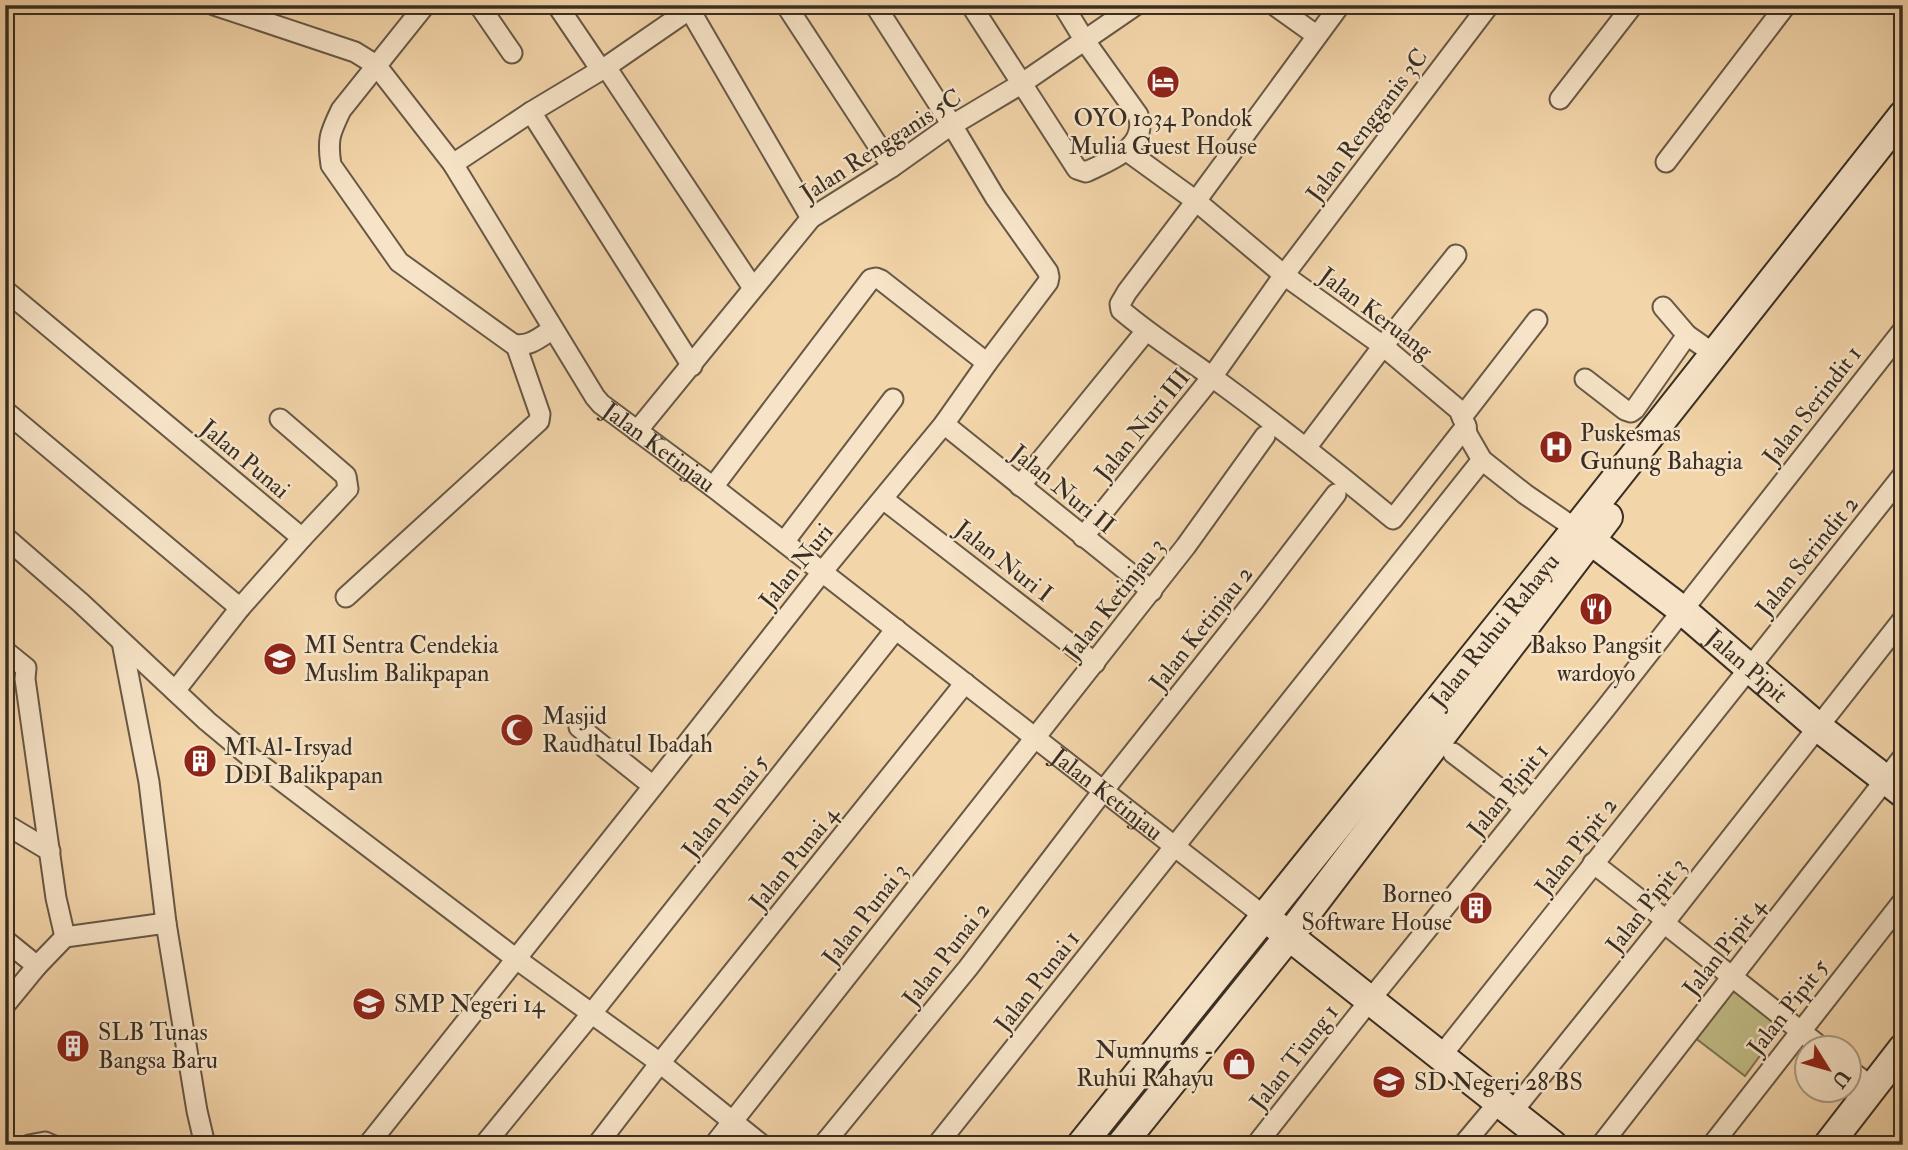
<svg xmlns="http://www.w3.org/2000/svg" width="1908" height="1150" viewBox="0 0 1908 1150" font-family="'IM FELL Double Pica',serif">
  <rect width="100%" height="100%" fill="#f3d5aa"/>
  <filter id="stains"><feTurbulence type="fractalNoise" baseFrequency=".00286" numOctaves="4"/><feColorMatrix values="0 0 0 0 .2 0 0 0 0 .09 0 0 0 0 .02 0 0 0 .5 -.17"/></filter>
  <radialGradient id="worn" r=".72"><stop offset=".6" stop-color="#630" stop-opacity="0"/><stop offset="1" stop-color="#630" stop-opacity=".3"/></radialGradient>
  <path fill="#c1bc85" stroke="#7c7554" stroke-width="2" d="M1733,986L1784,1023L1745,1076L1694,1037Z"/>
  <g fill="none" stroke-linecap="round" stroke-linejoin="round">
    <defs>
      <g id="street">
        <path id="s1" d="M214,5L355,52L376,65L453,164L595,397L601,404L713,487L1264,916"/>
        <path d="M425,5L341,110C330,133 327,139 331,165L399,262L513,344C529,348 540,337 553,329"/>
        <path d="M479,5L512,53"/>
        <path d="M557,5L601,70"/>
        <path d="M687,5L811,218"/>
        <path d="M786,5L892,167"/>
        <path d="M971,5L1077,169L1086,172C1109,161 1149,147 1138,115L1085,41L1063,5"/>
        <path d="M1274,5L1316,35"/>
        <path d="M1340,5L1196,201L1127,292L1120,304L1121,310C1150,335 1182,355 1212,377C1274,422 1334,470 1393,519L1466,426"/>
        <path d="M606,67L753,288"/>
        <path d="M1560,99L1633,5"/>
        <path d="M531,112L692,366"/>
        <path d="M1127,151L1196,201L1284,275L1383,346L1459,410L1466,426L1467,434L1482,460L1525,494L1576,529"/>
        <path d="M1666,162L1786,5"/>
        <path d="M453,164L531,112L606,67L696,5"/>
        <path d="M5,290L302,538L240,608L175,691"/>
        <path d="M1663,307L1687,335L1714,354"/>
        <path d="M1585,379L1625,410L1631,412L1635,409L1687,335"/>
        <path d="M5,411L240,608"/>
        <path d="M1462,417L1537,320"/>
        <path d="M280,419L346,476L348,489L302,538"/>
        <path d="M944,424L1152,591"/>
        <path d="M637,431L811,218L892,167L944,130L1021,84L1136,5"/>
        <path d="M1306,448L1383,346L1456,255"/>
        <path d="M1020,486L1146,331"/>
        <path d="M713,487L871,279L876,278L881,280L987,363"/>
        <path d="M883,499L1095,663"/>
        <path d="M5,537L81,603L207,721L249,756L515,958L660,1063L762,1145"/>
        <path d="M1083,537L1212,377L1284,275L1489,5"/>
        <path d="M784,542L893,399"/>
        <path d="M346,597L539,421L540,414L516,345"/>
        <path d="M122,642L149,782L166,923L197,1111L205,1145"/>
        <path d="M5,651L26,668L25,679L56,898L65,937"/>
        <path d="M579,727L653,786"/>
        <path d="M1453,753L1525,808"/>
        <path d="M5,824L50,851"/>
        <path d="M1593,863L1666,920"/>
        <path d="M1664,923L1822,1048"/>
        <path d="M5,940L37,966"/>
        <path d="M5,1005L37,966L65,937L166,923"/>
        <path d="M1441,1056L1903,475"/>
        <path d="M1848,1069L1872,1087"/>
        <path d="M1512,1112L1664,923L1903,619"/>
        <path d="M29,1145L45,1142L52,1145"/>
        <path d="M368,1145L690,740L822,572L944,424L987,363L1048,282L1049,277L1048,272L995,197L952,125L875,5"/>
        <path d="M484,1145L592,1013L896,629"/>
        <path d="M597,1145L660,1063L965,683"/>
        <path d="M714,1145L1186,546L1265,436"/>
        <path d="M823,1145L968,968L1103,791L1254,601L1336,494"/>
        <path d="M937,1145L1482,460"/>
        <path d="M1256,1145L1370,1000L1605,709L1903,330"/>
        <path d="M1463,1145L1499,1102"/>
        <path d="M1601,1145L1903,757"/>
        <path d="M1712,1145L1903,901"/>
      </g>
      <g id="secondary">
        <path id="s2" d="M1576,529L1682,610L1818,727L1903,793"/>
        <path d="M1275,925L1553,1145"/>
        <path id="s3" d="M1081,1145L1576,529L1903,115"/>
        <path d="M1121,1145L1289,936L1608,517"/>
        <path d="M1828,1145L1903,1048"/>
      </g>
    </defs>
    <use href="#street" stroke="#675846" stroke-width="23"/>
    <use href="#secondary" stroke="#382e24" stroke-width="32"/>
    <use href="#street" stroke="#f7e4c8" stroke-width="19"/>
    <use href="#secondary" stroke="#f7e4c8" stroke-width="28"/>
  </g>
  <defs>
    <symbol id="hotel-disc" viewBox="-11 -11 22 22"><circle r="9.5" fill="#8f2418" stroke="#f7e4c8"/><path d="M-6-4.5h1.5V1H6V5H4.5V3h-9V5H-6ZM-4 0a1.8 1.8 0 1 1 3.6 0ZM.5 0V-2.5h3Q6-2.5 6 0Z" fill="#fff"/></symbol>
    <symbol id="hospital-disc" viewBox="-11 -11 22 22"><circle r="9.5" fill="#8f2418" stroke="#f7e4c8"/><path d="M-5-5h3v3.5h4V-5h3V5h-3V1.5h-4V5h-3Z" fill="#fff"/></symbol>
    <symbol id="restaurant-disc" viewBox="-11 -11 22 22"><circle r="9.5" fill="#8f2418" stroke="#f7e4c8"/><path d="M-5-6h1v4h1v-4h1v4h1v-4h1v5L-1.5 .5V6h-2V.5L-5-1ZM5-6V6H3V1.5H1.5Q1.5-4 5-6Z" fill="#fff"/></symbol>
    <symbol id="school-disc" viewBox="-11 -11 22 22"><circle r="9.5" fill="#8f2418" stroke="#f7e4c8"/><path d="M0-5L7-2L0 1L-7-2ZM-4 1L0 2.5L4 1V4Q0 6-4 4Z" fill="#fff"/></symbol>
    <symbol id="mosque-disc" viewBox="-11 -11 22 22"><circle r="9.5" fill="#8f2418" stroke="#f7e4c8"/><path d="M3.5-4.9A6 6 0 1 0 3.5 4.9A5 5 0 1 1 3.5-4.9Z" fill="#fff"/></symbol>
    <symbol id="building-disc" viewBox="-11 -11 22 22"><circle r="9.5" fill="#8f2418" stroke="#f7e4c8"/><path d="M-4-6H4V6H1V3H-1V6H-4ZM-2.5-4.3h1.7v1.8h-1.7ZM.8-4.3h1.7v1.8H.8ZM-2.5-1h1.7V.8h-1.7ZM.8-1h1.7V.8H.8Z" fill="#fff"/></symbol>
    <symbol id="shop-disc" viewBox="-11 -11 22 22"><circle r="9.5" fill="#8f2418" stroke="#f7e4c8"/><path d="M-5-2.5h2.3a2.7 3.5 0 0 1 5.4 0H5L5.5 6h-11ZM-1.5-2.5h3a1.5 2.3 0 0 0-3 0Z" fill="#fff"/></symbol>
  </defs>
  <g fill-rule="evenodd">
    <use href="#hotel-disc" x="1144" y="63" width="38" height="38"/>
    <use href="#hospital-disc" x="1537" y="428" width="38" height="38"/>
    <use href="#restaurant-disc" x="1577" y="590" width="38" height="38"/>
    <use href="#school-disc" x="261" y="640" width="38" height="38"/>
    <use href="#mosque-disc" x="498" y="711" width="38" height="38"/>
    <use href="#building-disc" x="181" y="742" width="38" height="38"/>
    <use href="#building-disc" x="1457" y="889" width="38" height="38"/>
    <use href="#school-disc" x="350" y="985" width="38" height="38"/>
    <use href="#building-disc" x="54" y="1027" width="38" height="38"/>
    <use href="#shop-disc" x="1220" y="1045" width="38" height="38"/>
    <use href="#school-disc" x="1370" y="1063" width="38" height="38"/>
  </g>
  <g text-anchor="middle" stroke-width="5" stroke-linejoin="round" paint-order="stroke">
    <g font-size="24" fill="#382e24" stroke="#f7e4c8" text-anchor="start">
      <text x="1163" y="126" text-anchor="middle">OYO 1034 Pondok<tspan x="1163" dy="28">Mulia Guest House</tspan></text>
      <text x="1580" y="441">Puskesmas<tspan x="1580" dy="28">Gunung Bahagia</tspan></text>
      <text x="304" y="653">MI Sentra Cendekia<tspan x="304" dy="28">Muslim Balikpapan</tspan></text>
      <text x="1596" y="653" text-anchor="middle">Bakso Pangsit<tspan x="1596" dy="28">wardoyo</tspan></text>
      <text x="542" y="724">Masjid<tspan x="542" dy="28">Raudhatul Ibadah</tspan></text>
      <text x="224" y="755">MI Al-Irsyad<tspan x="224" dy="28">DDI Balikpapan</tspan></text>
      <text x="1452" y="902" text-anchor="end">Borneo<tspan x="1452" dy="28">Software House</tspan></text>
      <text x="394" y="1012">SMP Negeri 14</text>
      <text x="98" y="1040">SLB Tunas<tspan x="98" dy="28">Bangsa Baru</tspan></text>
      <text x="1214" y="1058" text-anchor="end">Numnums -<tspan x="1214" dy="28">Ruhui Rahayu</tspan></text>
      <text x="1414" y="1090">SD Negeri 28 BS</text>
    </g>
    <g font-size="24" fill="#382e24" stroke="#f7e4c8">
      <text transform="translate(1367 125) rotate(-53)" y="8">Jalan Rengganis 3C</text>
      <text transform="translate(881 145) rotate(-33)" y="8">Jalan Rengganis 5C</text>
      <text transform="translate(1376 313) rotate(37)" y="8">Jalan Keruang</text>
      <text transform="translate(1812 405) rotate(-52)" y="8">Jalan Serindit 1</text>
      <text transform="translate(1142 425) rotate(-51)" y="8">Jalan Nuri III</text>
      <text dy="8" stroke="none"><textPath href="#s1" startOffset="653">Jalan Ketinjau</textPath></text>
      <text transform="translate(245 459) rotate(40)" y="8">Jalan Punai</text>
      <text transform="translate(1063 489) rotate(39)" y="8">Jalan Nuri II</text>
      <text transform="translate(1807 556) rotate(-51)" y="8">Jalan Serindit 2</text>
      <text transform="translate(1004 561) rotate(38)" y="8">Jalan Nuri I</text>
      <text transform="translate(796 566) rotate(-51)" y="8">Jalan Nuri</text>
      <text transform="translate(1114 599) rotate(-52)" y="8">Jalan Ketinjau 3</text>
      <text transform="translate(1201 628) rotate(-52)" y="8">Jalan Ketinjau 2</text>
      <text dy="8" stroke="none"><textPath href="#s3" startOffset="660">Jalan Ruhui Rahayu</textPath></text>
      <text dy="8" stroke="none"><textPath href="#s2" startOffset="219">Jalan Pipit</textPath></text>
      <text transform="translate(1508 790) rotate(-51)" y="8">Jalan Pipit 1</text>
      <text dy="8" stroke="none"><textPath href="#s1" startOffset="1220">Jalan Ketinjau</textPath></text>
      <text transform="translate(725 806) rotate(-52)" y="8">Jalan Punai 5</text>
      <text transform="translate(1576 846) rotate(-52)" y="8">Jalan Pipit 2</text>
      <text transform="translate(794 858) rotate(-51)" y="8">Jalan Punai 4</text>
      <text transform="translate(1646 905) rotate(-52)" y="8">Jalan Pipit 3</text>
      <text transform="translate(865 914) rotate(-52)" y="8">Jalan Punai 3</text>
      <text transform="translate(1724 947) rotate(-52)" y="8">Jalan Pipit 4</text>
      <text transform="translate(946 954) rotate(-52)" y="8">Jalan Punai 2</text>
      <text transform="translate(1037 981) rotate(-52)" y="8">Jalan Punai 1</text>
      <text transform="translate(1788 1007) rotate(-52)" y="8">Jalan Pipit 5</text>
      <text transform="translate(1294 1057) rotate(-52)" y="8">Jalan Tiung 1</text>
    </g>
  </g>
  <rect width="1908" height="1150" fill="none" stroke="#f3d5aa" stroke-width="28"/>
  <rect x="7" y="7" width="1894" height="1136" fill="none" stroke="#382e24" stroke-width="3.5"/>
  <rect x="14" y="14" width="1880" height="1122" fill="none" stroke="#382e24" stroke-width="2"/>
  <g transform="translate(1828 1069) rotate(127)"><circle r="33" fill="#f7e4c8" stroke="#ab9b86" stroke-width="2"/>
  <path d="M0-5L12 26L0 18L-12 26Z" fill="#8f2418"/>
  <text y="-10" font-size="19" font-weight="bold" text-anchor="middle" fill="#382e24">U</text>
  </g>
  <rect width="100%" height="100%" filter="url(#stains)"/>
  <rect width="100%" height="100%" fill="url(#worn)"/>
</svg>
